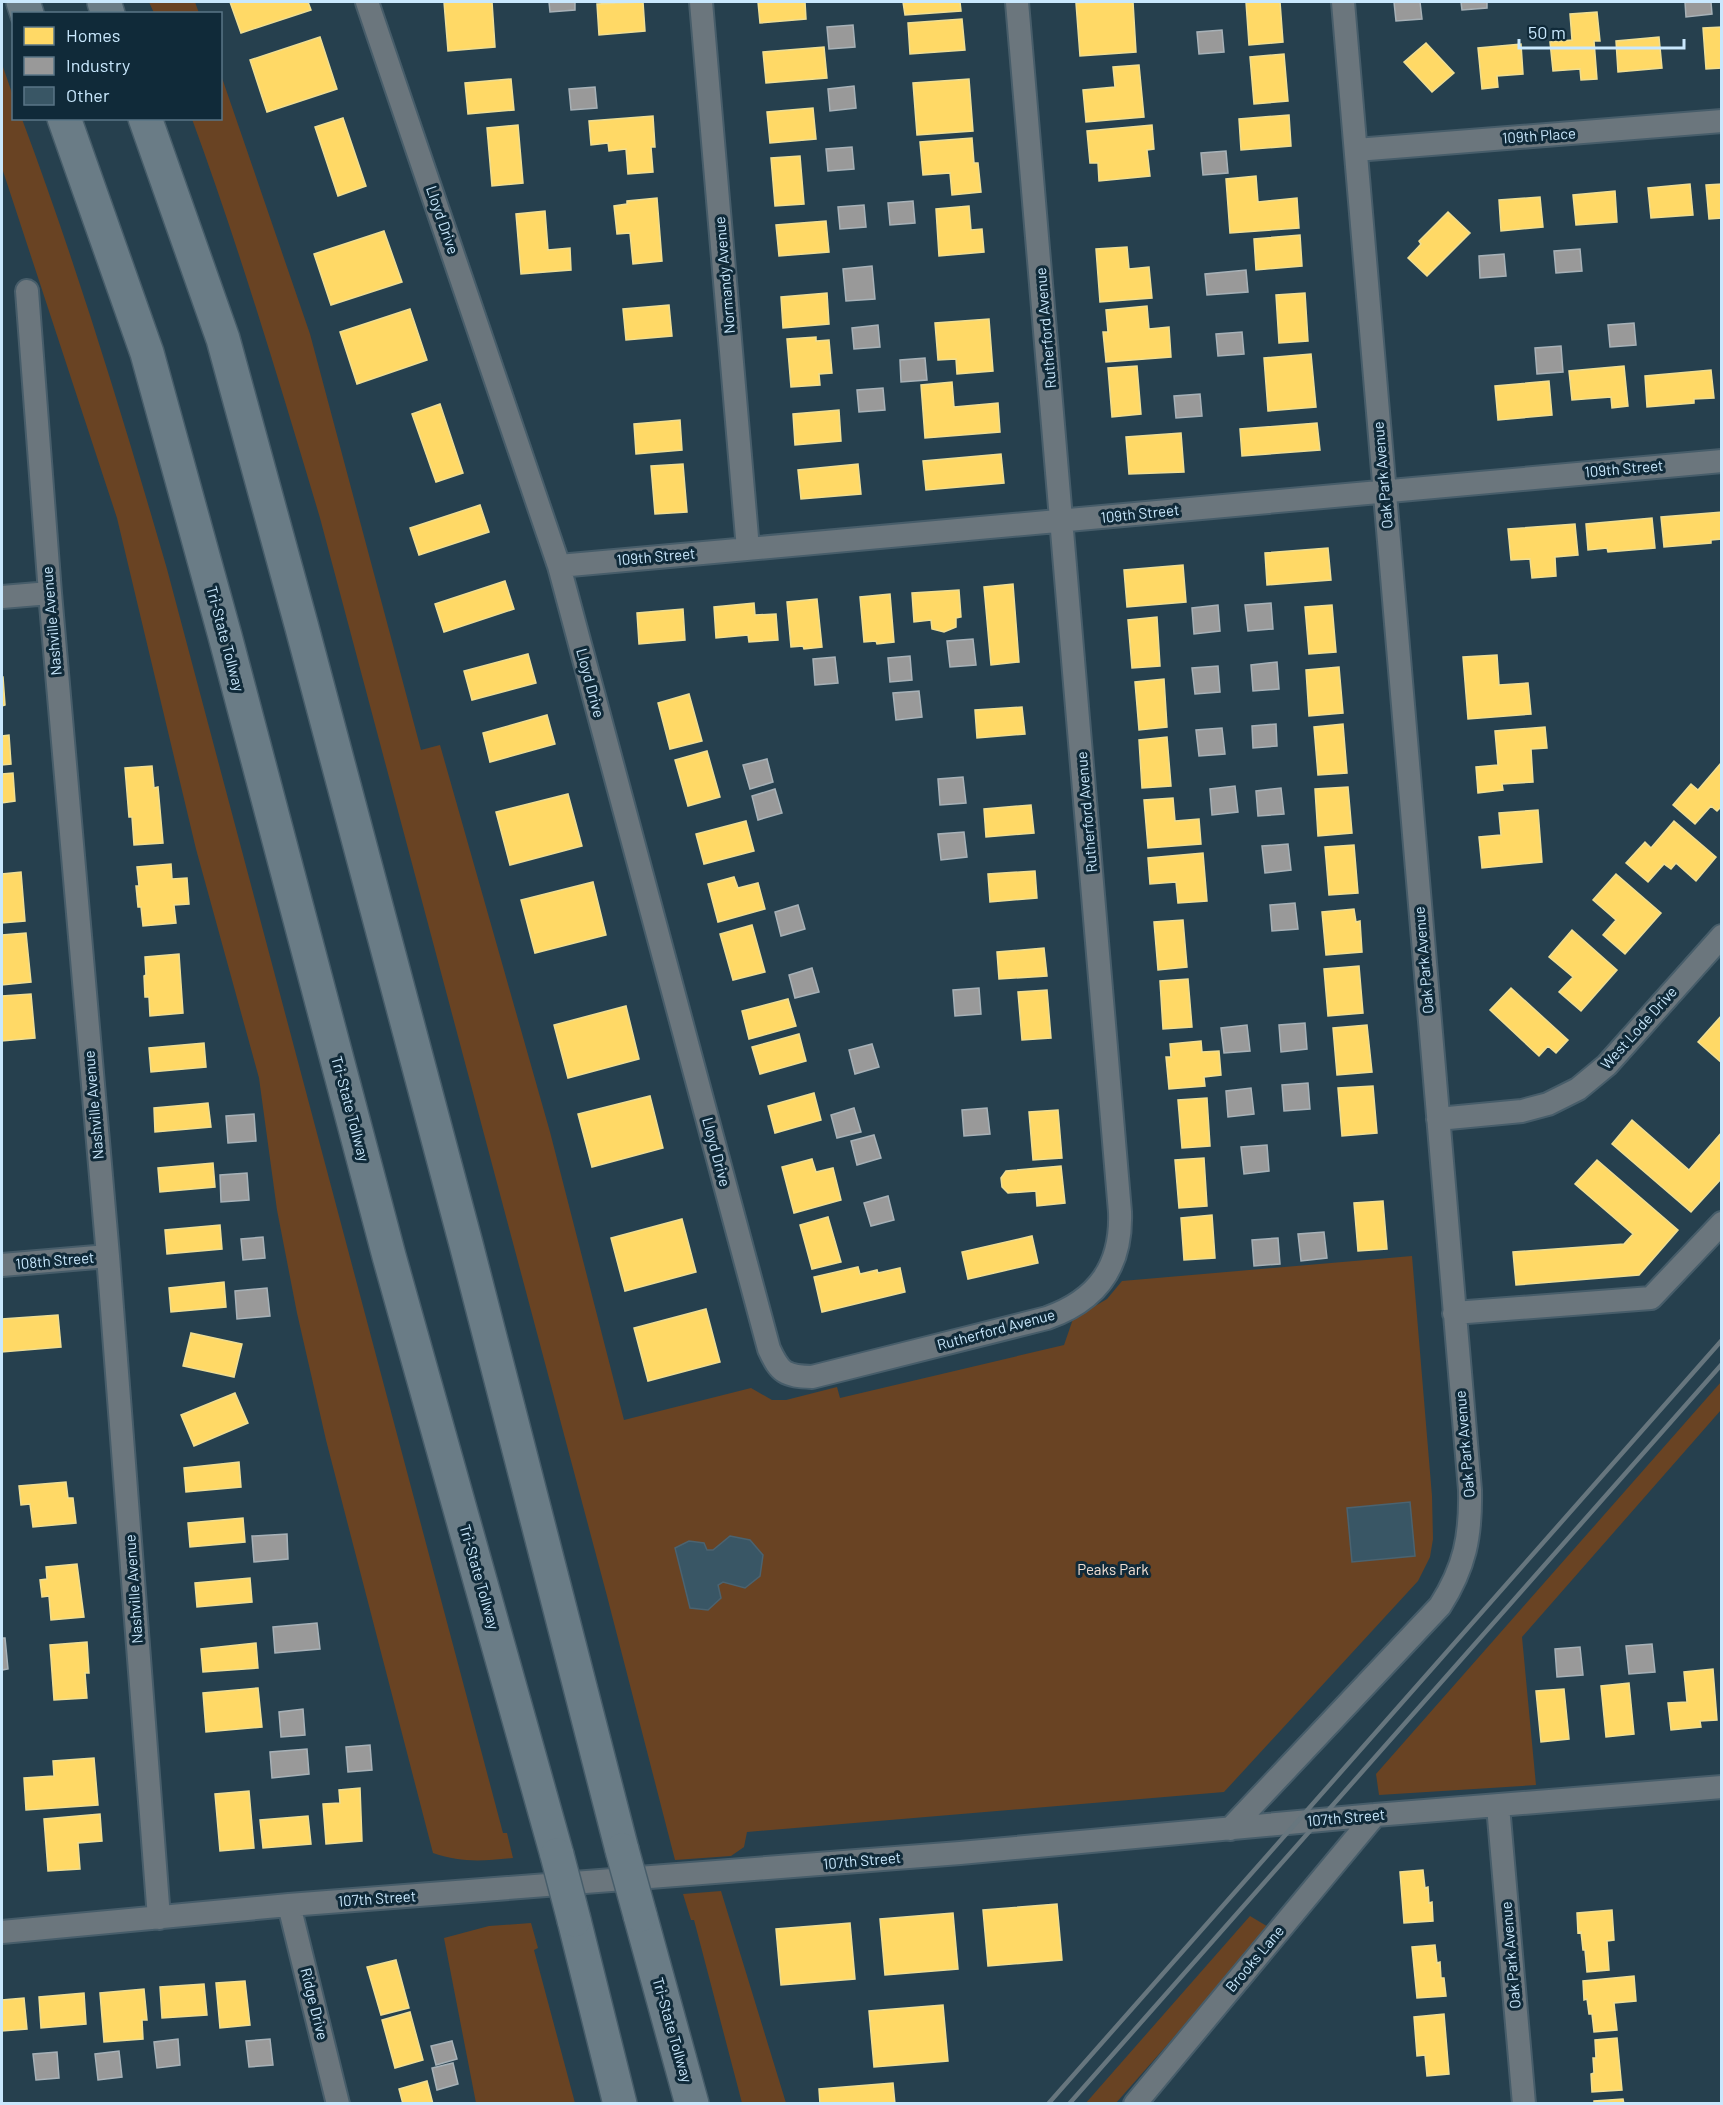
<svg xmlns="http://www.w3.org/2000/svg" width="1723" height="2105" viewBox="0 0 1723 2105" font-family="Barlow,sans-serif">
  <rect width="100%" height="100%" fill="#26404e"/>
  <path fill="#694323" d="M149,2H195L199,13H154Z
    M2,64L13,96L14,118L22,119C77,266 123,417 167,569L503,1833H507L513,1858C483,1861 462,1863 433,1853L326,1440L297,1313L277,1210L259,1078L196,849L117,518L2,168Z
    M221,75L310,334L421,750L440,745L550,1132L624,1420L751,1388L772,1400H786L837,1387L840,1398L1064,1345L1073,1319L1107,1299L1122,1281L1412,1256L1432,1496L1433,1539L1430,1557L1418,1581L1224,1792L747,1832L744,1847L731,1856L675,1860L607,1596L320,518C280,384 240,250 192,119L220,118Z
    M1721,1382V1410L1522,1637L1536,1785L1379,1795L1376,1774Z
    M721,1891L786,2103H742L694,1920H691L683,1894Z
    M1250,1916L1270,1928L1116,2103L1085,2104Z
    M531,1923L538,1948L534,1950L575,2103H476L444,1938L489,1926Z"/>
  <path fill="#ffd966" stroke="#efde93" stroke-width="1.5" d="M230,2H308L311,10L241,33Z
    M444,2H492L495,47L448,51Z
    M643,2L645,31L599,35L597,4Z
    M758,2H805L806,19L760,23Z
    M903,2H960L961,11L905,15Z
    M1101,2H1133L1136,52L1080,56L1076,3Z
    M1246,2H1280L1283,42L1249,45Z
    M1597,12L1600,41H1594L1597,79L1581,80L1580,69L1553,71L1550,42L1572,40L1570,14Z
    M962,19L965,50L910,54L908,23Z
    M1722,27V68L1706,69L1703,28Z
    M320,37L337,89L267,112L250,60Z
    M1659,37L1662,68L1618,72L1616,41Z
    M1426,43L1454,73L1432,92L1404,62Z
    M1521,44L1523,74L1497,76L1498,87L1482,89L1478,48Z
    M824,47L827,78L766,83L763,52Z
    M1284,54L1288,101L1254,104L1250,57Z
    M1139,65L1144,117L1086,122L1083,90L1115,87L1113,67Z
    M511,79L514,110L468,114L465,83Z
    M969,79L973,131L917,135L913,83Z
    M813,108L816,139L770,143L767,112Z
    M1289,115L1291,146L1241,150L1239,119Z
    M653,116L655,147H651L653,172L628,174L626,149L609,151L608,143L591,145L589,121Z
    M343,118L366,186L338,196L315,127Z
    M518,125L523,183L492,186L487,128Z
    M1152,125L1154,149L1147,150L1150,176L1099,181L1098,163H1090L1087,131Z
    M972,138L974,163H978L981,192L952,195L950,173L923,175L920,142Z
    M800,156L804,204L775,206L771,158Z
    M1256,176L1258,202L1297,198L1299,228L1230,233L1226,179Z
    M1690,184L1693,215L1651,218L1648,188Z
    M1722,184V218L1709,219L1706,185Z
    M1615,191L1617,222L1576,225L1573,195Z
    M1540,197L1543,227L1501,231L1499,200Z
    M657,198L662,261L633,264L630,233L617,234L614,206L627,204V201Z
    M969,206L971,230L982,229L984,252L939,256L936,209Z
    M545,211L548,250L570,248L571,270L521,274L516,214Z
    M1448,212L1470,233L1427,276L1408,258L1421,244L1419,241Z
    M826,221L829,252L779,256L776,225Z
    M384,231L402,282L331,305L314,254Z
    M1300,235L1302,266L1256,270L1254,239Z
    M1127,247L1129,269L1149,267L1152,298L1100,302L1096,249Z
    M827,293L829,324L783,328L781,297Z
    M1305,293L1308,341L1279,343L1276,295Z
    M669,305L672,336L626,340L623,309Z
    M1147,306L1149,329L1169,327L1171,357L1106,362L1103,332H1108L1106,310Z
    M410,309L427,360L357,384L340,332Z
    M989,319L993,371L957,374L956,359L938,360L935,323Z
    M816,337V341L829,340L832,373L819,374L820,385L791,387L787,339Z
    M1311,354L1316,407L1268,411L1264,358Z
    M1137,366L1141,414L1112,417L1108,368Z
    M1624,366L1628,406L1612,408L1611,397L1572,400L1569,371Z
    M1711,370L1714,398L1694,399V403L1647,407L1645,376Z
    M1549,381L1552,415L1498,420L1495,386Z
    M952,382L954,407L998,403L1000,432L925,438L921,385Z
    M440,404L463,473L436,482L412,414Z
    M839,410L841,441L795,445L793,414Z
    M680,420L682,450L636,454L634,424Z
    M1317,423L1320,450L1242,456L1240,429Z
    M1181,433L1184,472L1129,474L1126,437Z
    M1001,454L1004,483L926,490L923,461Z
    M683,464L687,512L655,514L651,466Z
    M858,464L861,494L801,499L798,470Z
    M480,505L489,532L419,555L410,528Z
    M1722,512V539L1711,540V543L1664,547L1661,517Z
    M1652,518L1655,548L1608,552L1607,548L1588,550L1586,524Z
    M1575,524L1578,555L1555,557L1556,576L1532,578L1530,559L1511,560L1508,529Z
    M1328,548L1331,580L1267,585L1265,553Z
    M1183,565L1186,602L1127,607L1124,570Z
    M505,581L514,609L444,632L435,604Z
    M1013,584L1019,662L991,665L984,587Z
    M959,590L961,617L956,618V627L944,632L932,629L931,620L914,622L912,593Z
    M890,594L894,642L877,644L876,641L864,642L860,597Z
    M817,599L822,647L804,649L803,646L791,647L787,602Z
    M754,603L755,615L776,614L778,640L749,642L748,635L716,638L714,607Z
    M1332,605L1336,652L1309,654L1305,607Z
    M683,609L685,640L639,644L637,613Z
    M1157,617L1160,666L1132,668L1128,620Z
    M528,654L536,683L472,700L464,671Z
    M1497,655L1499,685L1528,683L1531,714L1468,719L1463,657Z
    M1339,667L1343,713L1309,716L1306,670Z
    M2,677H3L5,705L2,706Z
    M1164,679L1167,727L1139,730L1135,682Z
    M689,694L702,741L670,749L658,703Z
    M1022,707L1025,734L977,738L975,710Z
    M547,715L555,744L490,762L483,733Z
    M1343,724L1347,773L1318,775L1314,727Z
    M1545,727L1547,748L1531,749L1533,782L1502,784L1503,790L1478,793L1476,767L1498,765L1495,731Z
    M9,735L11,764L2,765V736Z
    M1167,737L1171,786L1142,788L1139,740Z
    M707,751L720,797L688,806L675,760Z
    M1721,763L1722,806L1717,811L1711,806L1695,824L1673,805L1691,784L1698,790Z
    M152,766L154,788L158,787L163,843L134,845L132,817H129L125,768Z
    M13,773L15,801L2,803V774Z
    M1348,787L1352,833L1318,836L1315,789Z
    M568,794L582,846L510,865L496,812Z
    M1173,798L1175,821L1199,819L1201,844L1148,848L1144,800Z
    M1031,805L1034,833L986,837L984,809Z
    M1538,810L1542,862L1482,868L1479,837L1501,835L1499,813Z
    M746,821L754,851L704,864L696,834Z
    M1674,821L1716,857L1696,881L1676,863L1671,869L1664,864L1648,882L1626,863L1645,842L1651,848Z
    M1354,845L1358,893L1329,895L1325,847Z
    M1203,853L1207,901L1178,903L1176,882L1150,884L1148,858Z
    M171,864L172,879L187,878L189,904L174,905L176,923L143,926L141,907H138L136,886H139L137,867Z
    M1035,871L1037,898L990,902L988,874Z
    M21,872L25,921L2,923V874Z
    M1616,874L1661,913L1625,954L1603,935L1616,920L1593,900Z
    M734,877L738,888L758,883L765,909L718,922L708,884Z
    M593,882L606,935L535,953L521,900Z
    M1354,909L1356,922L1360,921L1362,952L1326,955L1322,912Z
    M1183,920L1187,967L1158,970L1154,922Z
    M752,925L765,972L733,980L720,934Z
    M1572,930L1617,970L1581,1011L1559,992L1573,977L1549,957Z
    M26,933L31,982L2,985V935Z
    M1044,948L1047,976L999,979L997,952Z
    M179,954L183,1013L150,1016L149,997H145L144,976L146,975L145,957Z
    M1359,966L1363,1013L1328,1016L1324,969Z
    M1188,979L1192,1027L1163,1029L1160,981Z
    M1511,988L1568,1040L1556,1053L1548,1046L1539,1056L1490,1010Z
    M1047,990L1051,1038L1022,1040L1018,992Z
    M31,994L35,1038L2,1041V996Z
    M788,999L796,1026L749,1039L742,1011Z
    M626,1006L639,1059L568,1078L554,1025Z
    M1722,1015V1063L1698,1042Z
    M1367,1025L1372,1072L1337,1075L1333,1028Z
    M799,1034L806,1061L760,1074L752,1047Z
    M1201,1041L1202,1052L1219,1051L1221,1075L1204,1077L1205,1086L1169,1089L1166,1057H1171L1170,1044Z
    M204,1043L206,1067L151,1072L149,1048Z
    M1373,1086L1377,1133L1342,1136L1338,1088Z
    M814,1093L821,1120L775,1133L768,1106Z
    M650,1096L663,1148L592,1167L578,1114Z
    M1207,1098L1210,1146L1182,1148L1178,1100Z
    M208,1103L211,1127L155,1132L154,1108Z
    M1058,1110L1062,1158L1033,1160L1029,1112Z
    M1632,1120L1689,1170L1722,1132V1178L1691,1212L1612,1144Z
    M1204,1158L1207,1206L1179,1208L1175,1160Z
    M812,1159L816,1172L833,1168L841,1200L794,1213L782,1167Z
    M1597,1160L1678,1230L1639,1275L1516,1285L1513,1252L1624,1244L1633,1234L1575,1184Z
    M213,1163L215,1187L160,1192L158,1168Z
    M1061,1166L1065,1203L1037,1206L1036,1191L1008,1193L1002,1187L1001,1178L1006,1171Z
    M1383,1201L1387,1249L1358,1251L1354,1203Z
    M1212,1215L1215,1258L1184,1260L1181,1218Z
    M828,1217L841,1262L812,1269L800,1225Z
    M682,1219L696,1272L625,1291L611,1238Z
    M220,1225L222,1249L167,1254L165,1230Z
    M1032,1236L1038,1263L968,1279L962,1252Z
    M858,1267L860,1274L877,1270L878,1273L900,1268L905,1292L822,1312L814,1277Z
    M224,1282L226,1307L171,1312L169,1288Z
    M706,1309L720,1362L648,1381L634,1328Z
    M58,1315L61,1347L2,1352V1319Z
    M191,1333L242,1344L234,1377L183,1366Z
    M235,1393L248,1423L194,1446L181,1415Z
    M239,1462L241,1487L186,1492L184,1468Z
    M66,1482L68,1498H73L76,1523L33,1527L30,1504L21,1505L19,1486Z
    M243,1518L245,1542L190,1547L188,1523Z
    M77,1564L84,1617L51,1620L49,1596L42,1597L40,1580L47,1579L46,1567Z
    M250,1578L252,1602L197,1607L195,1583Z
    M87,1642L89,1673H85L87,1698L54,1700L50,1645Z
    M256,1643L258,1668L203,1672L201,1649Z
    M1713,1669L1717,1720L1700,1721L1701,1727L1671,1730L1668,1703L1687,1702L1684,1672Z
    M1629,1683L1634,1734L1606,1737L1601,1686Z
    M258,1688L262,1727L206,1732L203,1693Z
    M1564,1689L1569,1739L1541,1742L1536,1691Z
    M94,1758L98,1805L26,1810L24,1778L54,1776L53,1761Z
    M360,1788L362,1841L326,1844L323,1804L340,1803L339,1790Z
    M249,1791L254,1848L220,1851L215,1794Z
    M100,1814L102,1841L78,1843L80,1869L48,1871L44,1819Z
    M308,1816L311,1844L263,1848L260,1820Z
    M1423,1870L1425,1888L1428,1887L1429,1903L1432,1902L1433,1921L1404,1923L1400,1872Z
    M1057,1904L1062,1960L988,1966L983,1910Z
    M1612,1910L1614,1940L1607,1941L1609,1970L1587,1972L1585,1950H1583L1581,1932L1578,1933L1577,1913Z
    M953,1913L958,1969L885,1975L880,1919Z
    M850,1923L855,1979L781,1985L776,1929Z
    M1435,1945L1437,1963L1440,1962L1441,1978H1444L1446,1996L1417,1998L1412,1947Z
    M396,1960L409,2008L381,2015L367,1967Z
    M1634,1976L1636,2001L1614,2003L1617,2030L1594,2032L1592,2014H1589L1587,1999L1584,2000L1583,1981Z
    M245,1981L250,2025L220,2028L216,1983Z
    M204,1984L207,2015L162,2018L160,1987Z
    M144,1989L147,2020H142L143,2039L104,2042L100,1993Z
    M84,1993L86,2024L41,2028L39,1997Z
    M24,1998L27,2029L2,2031V2000Z
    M943,2005L948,2061L874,2067L869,2011Z
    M410,2012L423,2060L395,2068L382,2020Z
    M1444,2014L1449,2074L1427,2076L1425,2055L1417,2056L1414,2017Z
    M1617,2038L1622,2090L1592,2092L1591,2074L1594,2073L1593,2058H1596L1595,2040Z
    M427,2081L433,2104H403L399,2089Z
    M893,2083L895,2104H820L819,2089Z
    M1623,2099L1624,2104H1594V2101Z"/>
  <path fill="#999" stroke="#a7b1b7" stroke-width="1.5" d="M549,2H575V10L550,12Z
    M1394,2H1420L1422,19L1396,21Z
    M1461,2H1487V8L1462,10Z
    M1685,2H1711L1712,14L1686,17Z
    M853,25L855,47L829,49L827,27Z
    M1222,30L1224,52L1199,54L1197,32Z
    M854,86L856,108L830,111L828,89Z
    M595,87L597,108L571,110L569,89Z
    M852,147L854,169L828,171L826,149Z
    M1226,151L1228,173L1203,175L1201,153Z
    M913,201L915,223L890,225L888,203Z
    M864,205L866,227L840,229L838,207Z
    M1580,249L1582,271L1556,273L1554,251Z
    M1504,254L1506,276L1480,278L1479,256Z
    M872,266L875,299L846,301L843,269Z
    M1246,270L1248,292L1207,295L1205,274Z
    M1634,323L1636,345L1610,347L1608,325Z
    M878,325L880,347L854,349L852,328Z
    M1242,332L1244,354L1218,356L1216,334Z
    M1561,346L1563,372L1537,374L1535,348Z
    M925,358L927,380L901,382L900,360Z
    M883,388L885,410L859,412L857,390Z
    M1200,394L1202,416L1176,418L1174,396Z
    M1271,603L1273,629L1248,631L1245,605Z
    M1218,605L1220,631L1194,634L1192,608Z
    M973,639L976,665L950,667L947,641Z
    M910,656L912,680L890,682L888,658Z
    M835,657L838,683L815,685L813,659Z
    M1277,662L1279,689L1253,691L1251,665Z
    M1218,666L1220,692L1195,694L1192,668Z
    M919,691L922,717L896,720L893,693Z
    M1276,724L1277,746L1253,748L1252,726Z
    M1222,728L1225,754L1199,756L1196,730Z
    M767,759L773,782L750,789L743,765Z
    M963,777L966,803L940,805L938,779Z
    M1235,786L1238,812L1212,815L1210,789Z
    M1281,788L1284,814L1258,816L1256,791Z
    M775,789L782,813L758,820L752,796Z
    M964,832L967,857L941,860L938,834Z
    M1288,844L1291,870L1265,873L1262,846Z
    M1295,903L1298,929L1272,931L1270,905Z
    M798,905L805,929L781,936L775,912Z
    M812,968L819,992L795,998L789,975Z
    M979,988L981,1014L955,1016L953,990Z
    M1305,1023L1307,1049L1281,1052L1279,1025Z
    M1247,1025L1250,1051L1224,1053L1221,1028Z
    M872,1044L879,1067L855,1074L849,1050Z
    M1308,1083L1310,1109L1284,1111L1282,1085Z
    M1251,1088L1254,1114L1228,1117L1226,1091Z
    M854,1108L861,1132L837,1138L831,1115Z
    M987,1108L990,1134L964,1136L962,1110Z
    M254,1114L256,1141L228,1143L226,1116Z
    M874,1135L881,1158L857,1165L851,1141Z
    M1267,1145L1269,1171L1244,1174L1241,1147Z
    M247,1173L249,1200L221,1202L220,1175Z
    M888,1196L894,1220L871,1226L864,1203Z
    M1324,1232L1327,1258L1301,1261L1298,1234Z
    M263,1237L265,1258L243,1260L241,1239Z
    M1278,1238L1280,1264L1254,1266L1252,1240Z
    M267,1288L270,1316L237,1319L235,1291Z
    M287,1534L288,1559L254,1562L252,1536Z
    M317,1623L320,1649L275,1653L273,1627Z
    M2,1638H5L8,1669L2,1670Z
    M1652,1644L1655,1672L1629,1674L1626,1646Z
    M1580,1647L1583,1675L1557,1677L1555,1649Z
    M303,1709L305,1735L281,1737L279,1712Z
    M370,1745L372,1770L348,1772L346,1747Z
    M307,1749L309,1774L272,1778L270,1752Z
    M178,2039L180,2065L157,2068L154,2042Z
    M270,2039L273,2065L249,2067L246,2041Z
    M452,2041L457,2059L436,2065L431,2046Z
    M119,2051L122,2077L98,2080L95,2054Z
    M57,2052L59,2078L36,2080L33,2054Z
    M453,2063L458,2084L437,2090L432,2068Z"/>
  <path fill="#395665" stroke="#4b6370" stroke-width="1.5" d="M1410,1502L1415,1556L1352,1562L1347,1508Z
    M730,1536L750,1540L763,1555L760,1576L745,1588L723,1582L718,1585L721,1598L708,1610L690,1608L675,1548L689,1541L704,1543L707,1550H713Z"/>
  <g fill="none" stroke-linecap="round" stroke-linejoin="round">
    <defs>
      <path id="minor" d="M367,2L559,566L769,1349C780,1373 785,1376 812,1377L1047,1318C1098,1300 1122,1266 1120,1212L1017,2
        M701,2L748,549
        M1356,150L1722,121
        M27,291L50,593L108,1256L159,1918
        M559,566L1722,461
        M2,597L50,593
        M1438,1119L1522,1111L1548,1104L1578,1089L1607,1065L1722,936
        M2,1265L108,1256
        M1454,1313L1651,1298L1722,1223
        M1498,1806L1524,2104
        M1230,1829L1440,1606C1465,1567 1471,1536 1470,1490L1343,2
        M289,1905L338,2104
        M2,1932L289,1905L960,1853L1375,1815L1722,1787
        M1135,2104L1375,1815"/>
      <path id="motorway" d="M23,2L27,14
        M104,2L108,14
        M64,118L147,353L225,636L389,1256L557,1855
        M145,118L223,339L301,624L466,1244L622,1850
        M640,1915L692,2104
        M574,1920L620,2104"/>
    </defs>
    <use href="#minor" stroke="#475d6a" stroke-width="26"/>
    <use href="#motorway" stroke="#475d6a" stroke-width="36"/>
    <use href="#minor" stroke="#6b767d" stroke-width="22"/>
    <use href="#motorway" stroke="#6a7c86" stroke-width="33"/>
    <path stroke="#67767e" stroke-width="4.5" d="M1048,2104L1722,1340
      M1069,2104L1722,1364"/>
    <defs>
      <path id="motorway-bridge" d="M622,1850L640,1915
        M557,1855L574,1920"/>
    </defs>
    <use href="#motorway-bridge" stroke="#475d6a" stroke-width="36" stroke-linecap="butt"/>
    <use href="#motorway-bridge" stroke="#6a7c86" stroke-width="33"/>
  </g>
  <g text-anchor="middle" stroke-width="6" stroke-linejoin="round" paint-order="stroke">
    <g font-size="15" fill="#c9e8fd" stroke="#102a39">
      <text transform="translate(1539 136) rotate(-4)" y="5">109th Place</text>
      <text transform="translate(442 220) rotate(71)" y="5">Lloyd Drive</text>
      <text transform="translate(725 275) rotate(-95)" y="5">Normandy Avenue</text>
      <text transform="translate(1046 328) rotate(-95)" y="5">Rutherford Avenue</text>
      <text transform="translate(1624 469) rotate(-5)" y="5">109th Street</text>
      <text transform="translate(1383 475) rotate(-95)" y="5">Oak Park Avenue</text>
      <text transform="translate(1140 514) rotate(-6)" y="5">109th Street</text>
      <text transform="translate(656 557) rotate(-5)" y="5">109th Street</text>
      <text transform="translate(52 621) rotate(-95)" y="5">Nashville Avenue</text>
      <text transform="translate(225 639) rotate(75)" y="5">Tri-State Tollway</text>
      <text transform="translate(590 683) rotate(75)" y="5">Lloyd Drive</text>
      <text transform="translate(1087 812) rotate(-95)" y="5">Rutherford Avenue</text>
      <text transform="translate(1424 960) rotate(-95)" y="5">Oak Park Avenue</text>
      <text transform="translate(1639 1028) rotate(-48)" y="5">West Lode Drive</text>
      <text transform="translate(94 1105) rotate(-95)" y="5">Nashville Avenue</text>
      <text transform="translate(350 1109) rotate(75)" y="5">Tri-State Tollway</text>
      <text transform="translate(716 1152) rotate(75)" y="5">Lloyd Drive</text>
      <text transform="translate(55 1261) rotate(-5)" y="5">108th Street</text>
      <text transform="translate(996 1330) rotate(-15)" y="5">Rutherford Avenue</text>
      <text transform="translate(1465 1444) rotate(-95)" y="5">Oak Park Avenue</text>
      <text transform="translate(479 1577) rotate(74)" y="5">Tri-State Tollway</text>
      <text transform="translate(134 1589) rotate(-94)" y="5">Nashville Avenue</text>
      <text transform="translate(1346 1818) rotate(-5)" y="5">107th Street</text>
      <text transform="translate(862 1861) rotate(-5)" y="5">107th Street</text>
      <text transform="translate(377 1899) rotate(-4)" y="5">107th Street</text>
      <text transform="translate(1511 1955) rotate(-95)" y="5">Oak Park Avenue</text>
      <text transform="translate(1255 1959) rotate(-50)" y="5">Brooks Lane</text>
      <text transform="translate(314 2004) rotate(76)" y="5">Ridge Drive</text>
      <text transform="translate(672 2030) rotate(74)" y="5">Tri-State Tollway</text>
    </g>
    <g font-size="15" fill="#f2e0d4" stroke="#102a39">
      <text x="1113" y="1575">Peaks Park</text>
    </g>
  </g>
  <rect width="1723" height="2105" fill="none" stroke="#c9e8fd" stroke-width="6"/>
  <rect x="12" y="12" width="210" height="108" fill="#102a39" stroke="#5a7687" stroke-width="1.5"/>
  <rect x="24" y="27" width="30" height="18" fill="#ffd966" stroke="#5a7687" stroke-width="1.5"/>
  <text x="66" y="42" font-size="18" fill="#c9e8fd">Homes</text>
  <rect x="24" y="57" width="30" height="18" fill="#999999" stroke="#5a7687" stroke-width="1.5"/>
  <text x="66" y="72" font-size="18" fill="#c9e8fd">Industry</text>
  <rect x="24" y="87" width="30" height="18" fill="#395665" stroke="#5a7687" stroke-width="1.5"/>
  <text x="66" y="102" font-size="18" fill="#c9e8fd">Other</text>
  <path d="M1519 39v9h165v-9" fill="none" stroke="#c9e8fd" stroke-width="3"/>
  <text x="1528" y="39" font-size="18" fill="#c9e8fd" stroke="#102a39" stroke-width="4.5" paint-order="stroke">50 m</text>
</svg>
